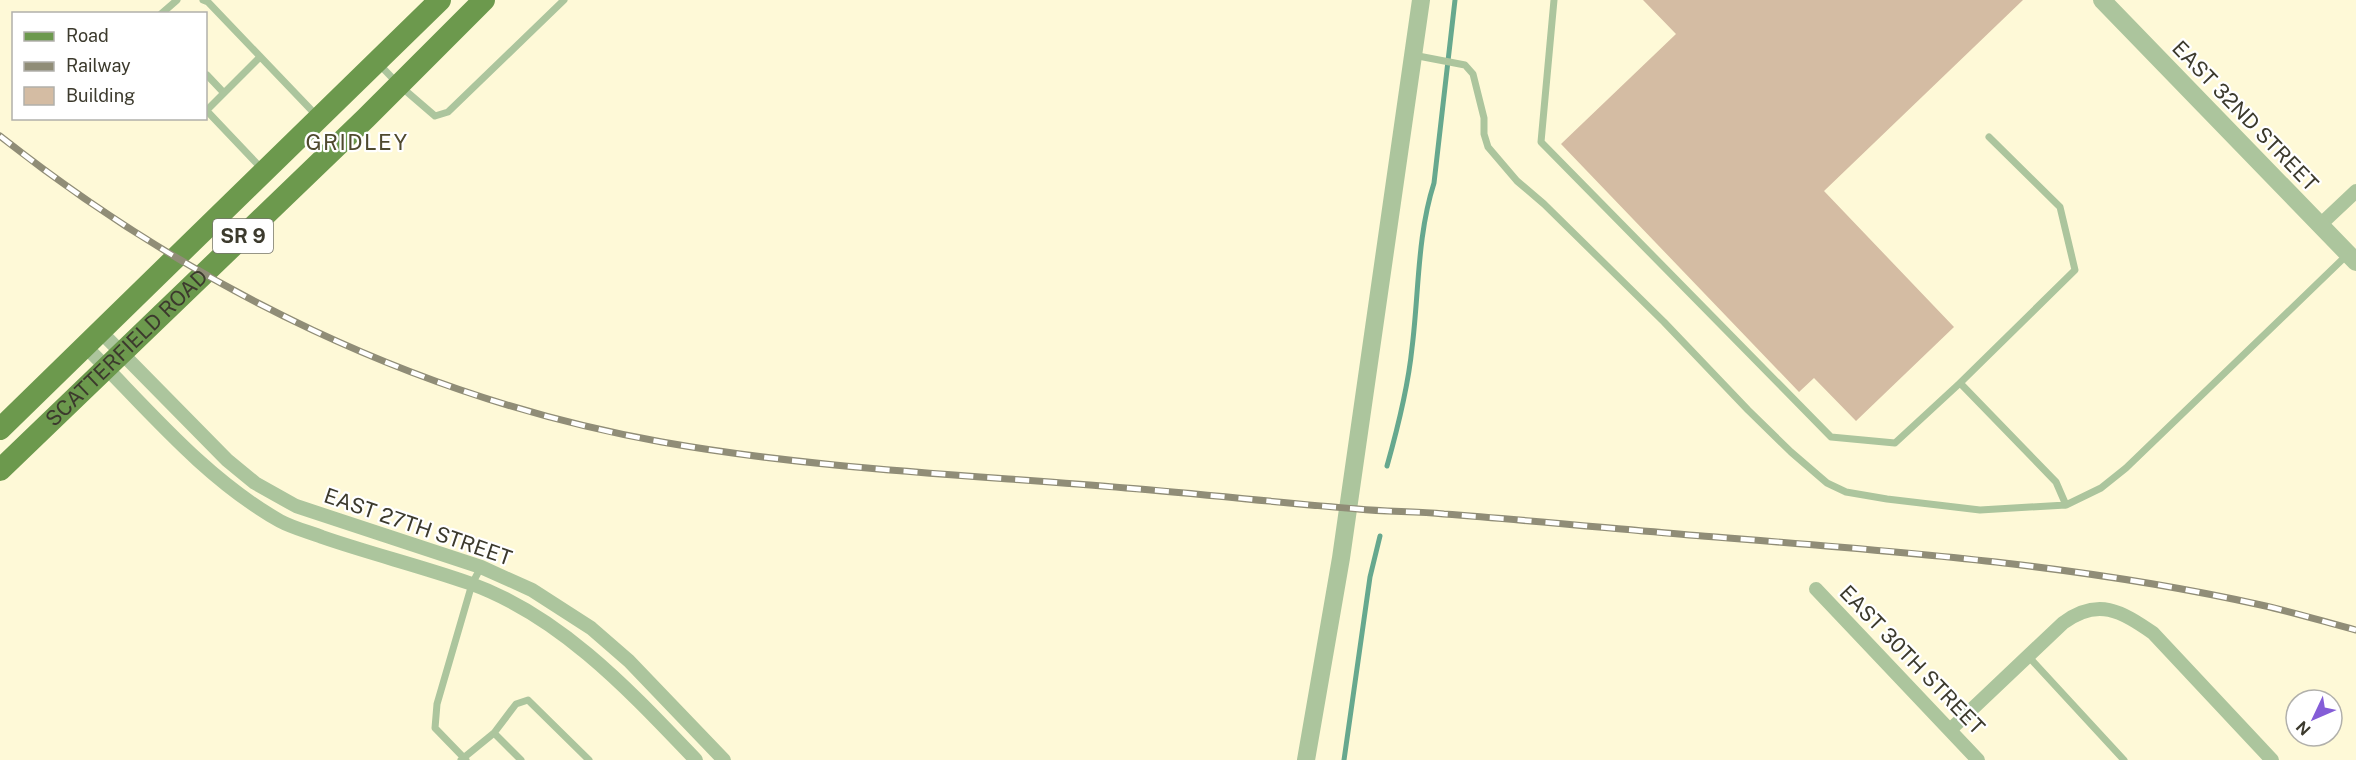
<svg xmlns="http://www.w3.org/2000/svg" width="2356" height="760" viewBox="0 0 2356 760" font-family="'Public Sans',sans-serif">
  <rect width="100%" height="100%" fill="#fef9d7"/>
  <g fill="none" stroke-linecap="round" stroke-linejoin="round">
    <path stroke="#66a88e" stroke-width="5" d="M1387,466C1398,427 1408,388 1412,348C1419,293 1417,236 1434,183L1455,0
      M1344,760L1370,577L1380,536"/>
  </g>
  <path fill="#d4bca3" d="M1643,0H2023L1824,191L1954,327L1856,421L1814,378L1799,392L1561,144L1676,34Z"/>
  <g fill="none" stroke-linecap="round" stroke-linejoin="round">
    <path stroke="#acc59d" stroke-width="7" d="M203,0L208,2L317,116
      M1554,0L1541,142L1831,437L1895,443L1960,383L2056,482L2066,505
      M161,14L177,0
      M1413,55L1465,65L1473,74L1484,118V134L1488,147L1517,181L1544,204L1664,322L1748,410L1791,452L1827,483L1846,492L1887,499L1980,510L2066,505L2101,488L2126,468L2348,254
      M378,63L399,85L435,116L448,112L564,0
      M207,75L224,93
      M206,110L262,169
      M206,111L260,57
      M1960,383L2075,270L2060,207L1989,137
      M2028,656L2124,760
      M494,733L521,760
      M461,760L494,733L516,704L528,700L589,760
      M466,760L435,728L437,704L472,584L481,567"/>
    <path stroke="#acc59d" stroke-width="14" d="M2320,225L2356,191
      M101,332L227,460L255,483L296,506L481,567L532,590L591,628L629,661L724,760
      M85,346C147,408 204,478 280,521C293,528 309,532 322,537C371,554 421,566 469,583C561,616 630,691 696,760
      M1816,589L1978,760
      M1950,730L2063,623C2098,597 2121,611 2153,633L2272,760"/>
    <path stroke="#acc59d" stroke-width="18" d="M2102,0L2356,262
      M1306,760L1341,558L1421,0"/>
    <g stroke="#6c994d" stroke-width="22">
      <path d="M0,429L440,0"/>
      <path id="s1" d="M0,470L366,118L484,0"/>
    </g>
    <defs>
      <path id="rail" d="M0,136C193,288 419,399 662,442C815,469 972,475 1126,488C1204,494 1281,503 1358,509C1387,512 1416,511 1444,514C1526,520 1607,528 1689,535C1880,550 2073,563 2261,605C2293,612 2325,622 2356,630"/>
    </defs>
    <use href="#rail" stroke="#908d77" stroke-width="7"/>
    <use href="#rail" stroke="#fff" stroke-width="4.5" stroke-dasharray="14" stroke-linecap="butt"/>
  </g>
  <g text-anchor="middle" stroke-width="4.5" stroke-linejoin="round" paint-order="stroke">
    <rect fill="#fff" stroke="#76756c" stroke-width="1.5" x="213" y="219" width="60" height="34" rx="4.5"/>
    <g font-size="20" font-weight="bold" fill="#3c3a2d">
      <text x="243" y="243">SR 9</text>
    </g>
    <g font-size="21" fill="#3c3a2d" stroke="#fff">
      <text transform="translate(2245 116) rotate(46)" y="7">EAST 32ND STREET</text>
      <text dy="7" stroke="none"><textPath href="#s1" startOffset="176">SCATTERFIELD ROAD</textPath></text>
      <text transform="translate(418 527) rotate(19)" y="7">EAST 27TH STREET</text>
      <text transform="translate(1912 660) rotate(46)" y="7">EAST 30TH STREET</text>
    </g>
    <g font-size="22" letter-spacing="1.5" fill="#4f4a2e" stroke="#fff">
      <text x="357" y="150">GRIDLEY</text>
    </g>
  </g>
  <rect x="12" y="12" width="195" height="108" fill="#ffffff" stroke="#b1b0ab" stroke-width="1.5"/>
  <rect x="24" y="32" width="30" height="9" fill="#6c994d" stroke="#b1b0ab" stroke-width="1.5"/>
  <text x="66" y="42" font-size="18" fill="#3c3a2d">Road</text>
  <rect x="24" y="62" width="30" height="9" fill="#908d77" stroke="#b1b0ab" stroke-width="1.5"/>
  <text x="66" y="72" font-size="18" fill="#3c3a2d">Railway</text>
  <rect x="24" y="87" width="30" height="18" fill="#d4bca3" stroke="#b1b0ab" stroke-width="1.5"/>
  <text x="66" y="102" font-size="18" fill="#3c3a2d">Building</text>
  <g transform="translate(2314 718) rotate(226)"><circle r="28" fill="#ffffff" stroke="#b1b0ab" stroke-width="1.5"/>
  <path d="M0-4.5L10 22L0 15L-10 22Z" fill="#845dd7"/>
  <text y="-9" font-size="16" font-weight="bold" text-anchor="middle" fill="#3c3a2d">N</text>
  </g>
</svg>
